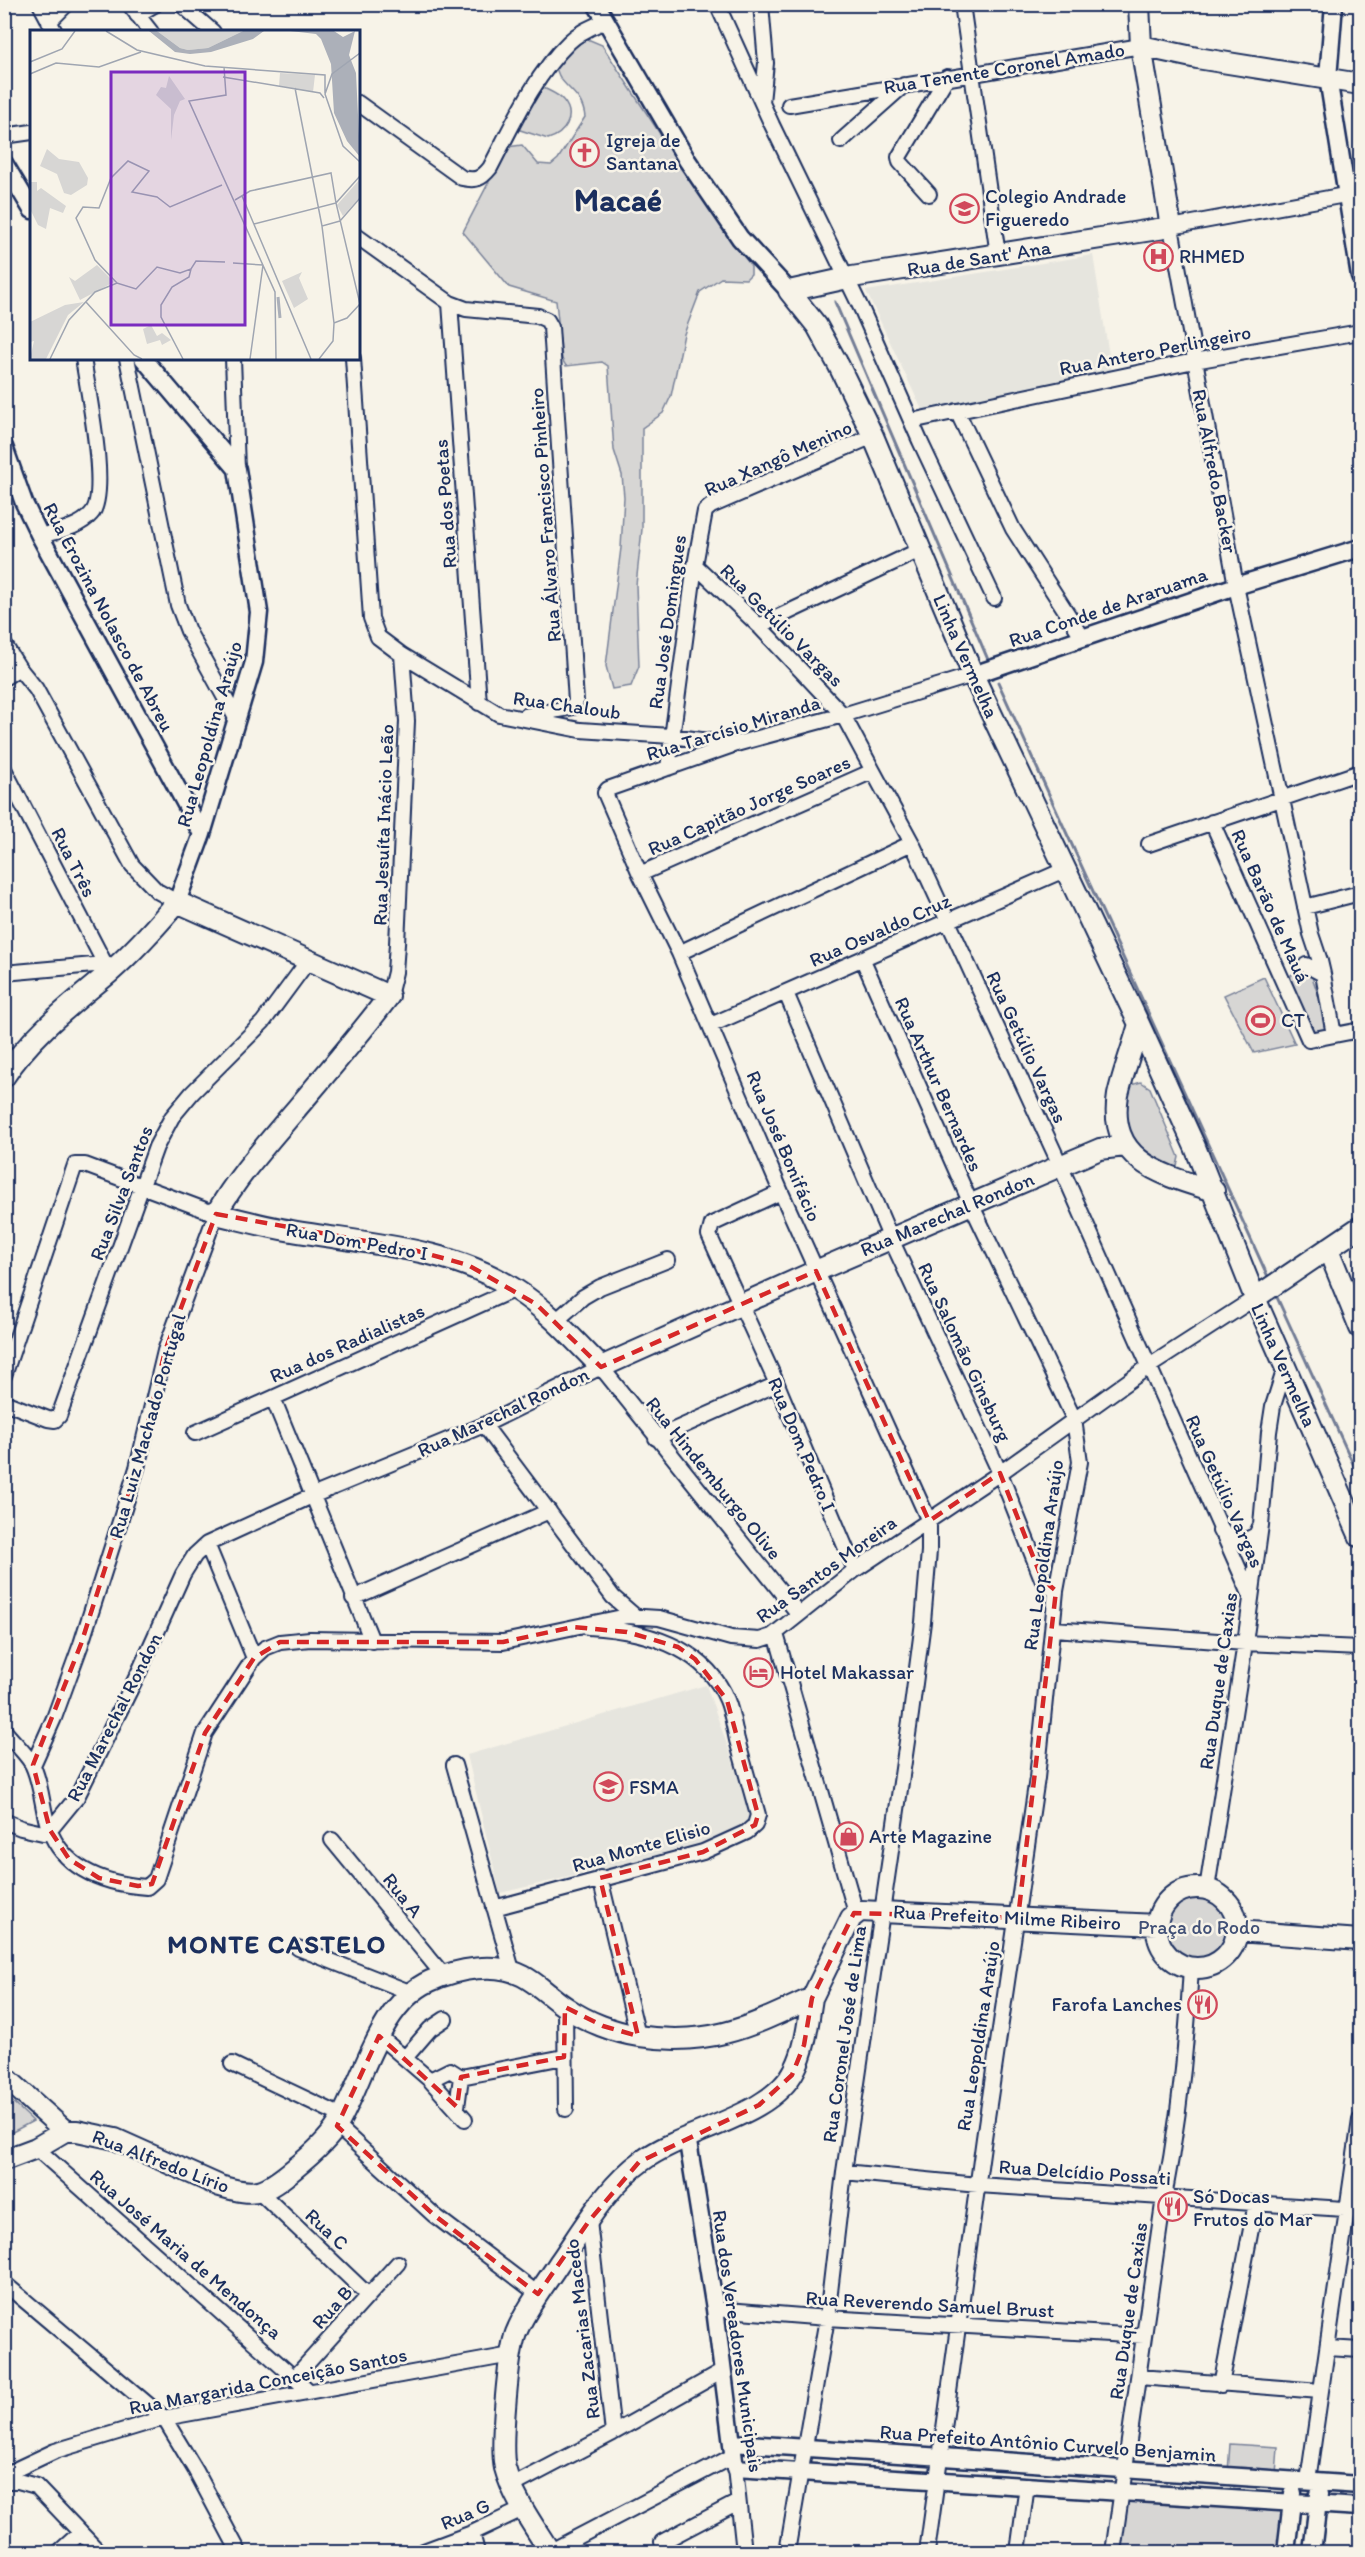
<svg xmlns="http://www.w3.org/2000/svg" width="1365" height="2557" viewBox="0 0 1365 2557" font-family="Itim,sans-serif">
  <rect width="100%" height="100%" fill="#f7f3e8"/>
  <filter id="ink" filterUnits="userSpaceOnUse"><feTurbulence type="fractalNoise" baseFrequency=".0167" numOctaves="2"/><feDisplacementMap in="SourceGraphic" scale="12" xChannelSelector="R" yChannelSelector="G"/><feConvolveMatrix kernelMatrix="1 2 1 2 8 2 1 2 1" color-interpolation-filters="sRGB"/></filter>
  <g filter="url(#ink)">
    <path fill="#e6e5de" d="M1093,255L1112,374L923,412L866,291Z
      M706,1685L753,1818L702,1846L500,1893L467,1755Z"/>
    <path fill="#d7d6d4" stroke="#798299" stroke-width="1.5" d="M583,40H590L602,45L698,192L751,266V274L746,279L721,278L700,292L684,334L671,396L663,413L642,428V529L636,585L639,666L631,686L612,689L606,666L621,548L624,497L622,475L614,450L608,366L602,362L566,366L562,359L556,301L509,287L463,232L507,147L522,145L538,164L551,165L558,159L585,117C582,89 558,88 556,65L577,43Z
      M542,87C549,91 558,94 563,100C577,116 565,134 548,139L517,129Z
      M1300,970L1311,974L1328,1023L1324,1030L1315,1033L1312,1031L1290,982L1291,975Z
      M1264,977L1295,1044L1254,1053L1224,995Z
      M1141,1082L1150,1088L1179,1157L1176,1170L1144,1163L1120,1116L1124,1087Z
      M1165 1927a34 34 0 1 1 68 0a34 34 0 1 1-68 0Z
      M4,2094L33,2121L5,2136H4Z
      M1230,2444L1278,2447L1276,2474L1228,2472Z
      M1126,2499L1284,2510L1280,2552H1119Z"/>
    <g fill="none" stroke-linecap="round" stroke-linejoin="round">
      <path stroke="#727c95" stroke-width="3" d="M835,302L989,662
        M998,682L1269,1279
        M1275,1293L1360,1479"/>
      <defs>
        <path id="minor" d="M40,4L55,32
          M129,4L151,32
          M181,4L213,32
          M717,4L772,125L862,310L920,441L994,598
          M761,4L766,63L762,102
          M962,4L998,255
          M137,15L156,4
          M49,22L67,4
          M358,103L462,178C476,181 481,179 490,168C512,126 534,76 569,42C579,32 592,27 605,21
          M789,105L1141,46
          M4,136L32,132
          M841,141L904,85
          M929,194L900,162L899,157L947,77
          M358,237L450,303L466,309L538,316L547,320L551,327L576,701L574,707L525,716
          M450,303L479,703
          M127,358L178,605L188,631L236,718
          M233,358L237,469
          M353,358L371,618L378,637L402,655L499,714L580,730L671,736L731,744
          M957,411L1013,529L1083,638
          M911,421L1194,361L1360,332
          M40,536C57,531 79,528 91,514C110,495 87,387 83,358
          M695,565L759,626L843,715L873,771L912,843L1056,1156L1250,1594
          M759,626L920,550
          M4,644L19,668L36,689L132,865L157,891L177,902
          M4,678L19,668
          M668,768L695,565L705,511L711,506L873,436
          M4,769L105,964L111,971
          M1212,822L1309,1040L1360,1030
          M1149,844L1360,772
          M640,874L873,771
          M1305,907L1360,893
          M679,953L912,843
          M863,960L971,1204L1074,1419L1080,1462L1056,1591L1037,1778L984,2138L927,2552
          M1306,965L1323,974L1334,1035
          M4,973L105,964
          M1323,974L1320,961L1311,934L1236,586L1171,227L1345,195
          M786,993L891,1239L1000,1473L1042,1579L1046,1585L1056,1591
          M389,996L395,972L397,944L407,721L402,655
          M711,1025L1064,870
          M781,1192L712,1224L709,1235L777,1384L855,1570
          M556,1321L583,1297L600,1287L668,1260
          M4,1376L75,1165H85L216,1214L165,1351L137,1468L81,1644L54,1718L33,1765
          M273,1398L372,1641
          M4,1402L48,1419L55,1420L59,1416L156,1147L172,1117L192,1093L263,1022L308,961
          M484,1425L613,1597L636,1617
          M195,1433L515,1289
          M656,1438L777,1384
          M1220,1531L1242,1542L1256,1535L1260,1527
          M207,1544L254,1658
          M353,1598L549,1511
          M1054,1629L1245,1643L1360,1648
          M776,1634L856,1913
          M4,1730C12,1741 29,1756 33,1766C42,1786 42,1809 49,1829C65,1871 106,1884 147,1887L156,1879L205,1733L254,1658L265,1648L280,1642L310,1639L503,1642L627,1616L659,1618L731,1638L760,1640L772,1636L855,1570L1000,1473L1148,1367L1255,1298
          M454,1765L512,1970
          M4,1821L21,1828L43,1833L50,1830L77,1797L138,1674L183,1574L195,1555L207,1544L312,1496L484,1425L601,1367L798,1613
          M332,1840L444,1976
          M600,1878L638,2036
          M1207,1889L1245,1643L1261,1525L1269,1432L1273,1406L1285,1368
          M494,1908L703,1852L747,1832L755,1825L758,1815C751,1790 744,1765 737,1740C734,1727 732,1712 727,1700C704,1645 641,1630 588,1627
          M298,1948L412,1993
          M565,2007L566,2109
          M379,2036L430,2080L465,2119
          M405,2058L430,2029L445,2019
          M232,2064L342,2116
          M461,2077L564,2057
          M430,2080L450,2070L461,2077L457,2107
          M337,2126L434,2215L538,2294
          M36,2148L309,2391
          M844,2172L978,2185L1360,2210
          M260,2192L368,2295
          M589,2221L613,2433
          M4,2283L164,2418L196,2471L239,2552
          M715,2309L827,2318L1144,2336
          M1328,2348L1360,2350
          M295,2377L398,2263
          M1139,2377L1320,2391
          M1221,2385L1256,2203
          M735,2468L744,2552
          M4,2475L55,2451L164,2418L511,2355
          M4,2481H18L36,2486L99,2552
          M1308,2481L1360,2120
          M512,2486L613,2433L723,2371
          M472,2533L477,2552
          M662,2542L738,2502
          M59,2552L80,2533
          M421,2552L472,2533L523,2509
          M549,2552L733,2456
          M787,2552L827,2318L844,2172L911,1714L923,1622L929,1551V1521L781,1192L679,953L640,874L605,793L608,789L736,744L843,715L973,675
          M1018,2552L1027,2485
          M1113,2552L1164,2197C1179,2120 1187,2044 1191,1967"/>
        <path id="tertiary" d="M596,4L687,160L740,238L789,291
          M1334,4L1328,78L1360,276
          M4,163L32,210
          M143,358L237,469L259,612L254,662L202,834L177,902
          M4,447L24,503L40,536L202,834
          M973,675L1236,586L1360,548
          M687,2136L715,2309L735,2468L1360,2507
          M732,2443L1360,2485
          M1286,2552L1293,2493
          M1312,2552L1319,2494"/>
        <path id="secondary" d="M1139,4L1141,46L1171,227L852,277L789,291L817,326L839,366L873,436L973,675L1139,1024L1195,1147L1255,1298L1360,1537
          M1141,46L1197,58L1360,84
          M1139,1024C1133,1047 1123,1072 1118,1095C1107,1162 1163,1175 1214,1191
          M4,1077C32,1034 71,1005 109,973C134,951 156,927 177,902L389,996C358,1037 325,1075 292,1114C265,1146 237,1177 216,1214C242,1220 267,1227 292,1231C369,1244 450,1247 516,1290C549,1311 574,1340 601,1367L816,1271L1060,1166L1100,1149L1125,1146
          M1328,1249L1360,1328
          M1255,1298L1360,1227
          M1157 1928a40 40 0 1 1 80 0a40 40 0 1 1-80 0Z
          M1237,1931L1360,1940
          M4,2076L65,2131
          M4,2160L36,2148L65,2131H77L115,2139L220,2186C257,2197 265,2193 294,2169C309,2157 328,2141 338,2124C364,2079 379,2004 430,1981C457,1969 496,1961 523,1976C539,1984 551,1998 567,2008C587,2022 614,2032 638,2036C710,2047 749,2027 812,1998L851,1918L860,1911L1157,1925
          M550,2552C534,2526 513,2498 505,2468C500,2446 508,2354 516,2333C526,2308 545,2285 559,2263C583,2229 607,2186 642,2161C685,2129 771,2118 795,2069C806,2048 808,2022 812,1998"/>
      </defs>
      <use href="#minor" stroke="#1b2f5e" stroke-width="18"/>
      <use href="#tertiary" stroke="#1b2f5e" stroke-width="21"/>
      <use href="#secondary" stroke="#1b2f5e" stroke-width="24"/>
      <use href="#minor" stroke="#f7f3e8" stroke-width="14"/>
      <use href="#tertiary" stroke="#f7f3e8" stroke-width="16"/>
      <use href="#secondary" stroke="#f7f3e8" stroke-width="20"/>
    </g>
  </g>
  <path fill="none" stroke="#d62828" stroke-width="4.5" stroke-dasharray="12 8" stroke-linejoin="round" d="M216,1214L410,1249L468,1265L536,1304L601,1367L816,1271L929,1521L1000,1473L1042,1579L1056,1591L1018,1918L854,1913L812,1998L804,2045L792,2075L759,2105L639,2162L589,2221L538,2294L434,2215L337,2126L379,2036L457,2107L461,2077L564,2057L565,2007L603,2026L638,2036L600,1878L703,1852L755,1825L758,1815L727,1700L695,1659L678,1647L627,1632L573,1627L503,1642H280L254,1658L205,1733L152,1884L138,1886L99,1878L69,1859L50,1830L33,1765L81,1644L137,1468L165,1351Z"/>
  <defs>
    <symbol id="church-ring" viewBox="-11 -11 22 22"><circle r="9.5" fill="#f7f3e8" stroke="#d1495b" stroke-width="1.5"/><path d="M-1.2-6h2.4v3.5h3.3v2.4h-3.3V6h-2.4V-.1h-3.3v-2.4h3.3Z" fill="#d1495b"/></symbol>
    <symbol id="school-ring" viewBox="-11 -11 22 22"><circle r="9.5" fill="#f7f3e8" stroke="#d1495b" stroke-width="1.5"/><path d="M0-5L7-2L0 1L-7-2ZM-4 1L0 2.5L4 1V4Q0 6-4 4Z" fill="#d1495b"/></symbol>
    <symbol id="hospital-ring" viewBox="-11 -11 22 22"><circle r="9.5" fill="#f7f3e8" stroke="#d1495b" stroke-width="1.5"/><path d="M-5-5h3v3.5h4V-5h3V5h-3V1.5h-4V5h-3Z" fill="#d1495b"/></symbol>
    <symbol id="stadium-ring" viewBox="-11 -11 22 22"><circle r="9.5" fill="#f7f3e8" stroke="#d1495b" stroke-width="1.5"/><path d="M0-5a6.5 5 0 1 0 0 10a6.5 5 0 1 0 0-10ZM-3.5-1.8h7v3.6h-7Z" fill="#d1495b"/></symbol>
    <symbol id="hotel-ring" viewBox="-11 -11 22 22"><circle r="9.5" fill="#f7f3e8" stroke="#d1495b" stroke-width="1.5"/><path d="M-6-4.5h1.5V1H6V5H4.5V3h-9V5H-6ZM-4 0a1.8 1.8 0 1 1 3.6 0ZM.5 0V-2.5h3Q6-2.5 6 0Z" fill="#d1495b"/></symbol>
    <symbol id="university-ring" viewBox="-11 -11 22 22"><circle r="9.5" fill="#f7f3e8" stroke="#d1495b" stroke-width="1.5"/><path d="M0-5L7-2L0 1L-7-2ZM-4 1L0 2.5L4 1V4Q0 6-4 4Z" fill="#d1495b"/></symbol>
    <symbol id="shop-ring" viewBox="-11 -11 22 22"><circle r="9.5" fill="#f7f3e8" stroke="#d1495b" stroke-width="1.5"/><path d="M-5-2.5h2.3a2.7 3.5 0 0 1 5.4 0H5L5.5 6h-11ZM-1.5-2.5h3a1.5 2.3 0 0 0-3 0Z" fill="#d1495b"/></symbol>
    <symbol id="restaurant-ring" viewBox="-11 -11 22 22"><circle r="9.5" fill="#f7f3e8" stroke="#d1495b" stroke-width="1.5"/><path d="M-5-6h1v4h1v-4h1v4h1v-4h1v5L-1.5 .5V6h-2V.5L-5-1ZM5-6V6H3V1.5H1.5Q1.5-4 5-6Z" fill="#d1495b"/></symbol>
  </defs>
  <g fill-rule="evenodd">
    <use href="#church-ring" x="568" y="136" width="33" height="33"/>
    <use href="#school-ring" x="948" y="192" width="33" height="33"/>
    <use href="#hospital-ring" x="1142" y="240" width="33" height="33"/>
    <use href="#stadium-ring" x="1244" y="1004" width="33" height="33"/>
    <use href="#hotel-ring" x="742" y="1656" width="33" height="33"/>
    <use href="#university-ring" x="592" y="1770" width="33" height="33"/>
    <use href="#shop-ring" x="832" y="1820" width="33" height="33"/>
    <use href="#restaurant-ring" x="1186" y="1988" width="33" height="33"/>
    <use href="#restaurant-ring" x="1156" y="2190" width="33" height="33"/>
  </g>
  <g text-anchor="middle" stroke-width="5" stroke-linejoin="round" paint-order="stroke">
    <g font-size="20" fill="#1b2f5e" stroke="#f7f3e8">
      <text transform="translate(1004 68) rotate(-9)" y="7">Rua Tenente Coronel Amado</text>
      <text transform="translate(979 258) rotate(-9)" y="7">Rua de Sant' Ana</text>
      <text transform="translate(1155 350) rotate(-11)" y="7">Rua Antero Perlingeiro</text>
      <text transform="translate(778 458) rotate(-24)" y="7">Rua Xangô Menino</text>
      <text transform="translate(1215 471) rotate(79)" y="7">Rua Alfredo Backer</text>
      <text transform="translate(445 504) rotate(-94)" y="7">Rua dos Poetas</text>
      <text transform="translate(545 515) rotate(-94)" y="7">Rua Álvaro Francisco Pinheiro</text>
      <text transform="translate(1108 607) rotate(-19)" y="7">Rua Conde de Araruama</text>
      <text transform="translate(109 617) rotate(62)" y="7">Rua Erozina Nolasco de Abreu</text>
      <text transform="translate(667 622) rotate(-82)" y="7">Rua José Domingues</text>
      <text transform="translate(782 625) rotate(45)" y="7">Rua Getúlio Vargas</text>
      <text transform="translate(966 656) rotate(66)" y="7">Linha Vermelha</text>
      <text transform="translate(567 705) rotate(8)" y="7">Rua Chaloub</text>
      <text transform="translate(733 728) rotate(-17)" y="7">Rua Tarcísio Miranda</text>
      <text transform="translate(209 734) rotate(-74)" y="7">Rua Leopoldina Araújo</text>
      <text transform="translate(749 805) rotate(-24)" y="7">Rua Capitão Jorge Soares</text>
      <text transform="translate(383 825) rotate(-88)" y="7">Rua Jesuíta Inácio Leão</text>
      <text transform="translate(74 862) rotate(63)" y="7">Rua Três</text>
      <text transform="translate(1271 906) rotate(66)" y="7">Rua Barão de Mauá</text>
      <text transform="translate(880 930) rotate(-24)" y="7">Rua Osvaldo Cruz</text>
      <text transform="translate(1027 1047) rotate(65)" y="7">Rua Getúlio Vargas</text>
      <text transform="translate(939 1084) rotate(66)" y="7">Rua Arthur Bernardes</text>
      <text transform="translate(784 1146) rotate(67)" y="7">Rua José Bonifácio</text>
      <text transform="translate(121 1193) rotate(-69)" y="7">Rua Silva Santos</text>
      <text transform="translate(947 1214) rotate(-23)" y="7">Rua Marechal Rondon</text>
      <text transform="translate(357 1241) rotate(10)" y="7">Rua Dom Pedro I</text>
      <text transform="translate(347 1343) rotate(-24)" y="7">Rua dos Radialistas</text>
      <text transform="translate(965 1352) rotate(65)" y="7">Rua Salomão Ginsburg</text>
      <text transform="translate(1284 1365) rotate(66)" y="7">Linha Vermelha</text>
      <text transform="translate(503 1412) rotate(-25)" y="7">Rua Marechal Rondon</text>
      <text transform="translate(147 1426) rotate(-74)" y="7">Rua Luiz Machado Portugal</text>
      <text transform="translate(802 1444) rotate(67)" y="7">Rua Dom Pedro I</text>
      <text transform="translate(714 1478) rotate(51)" y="7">Rua Hindemburgo Olive</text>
      <text transform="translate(1225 1491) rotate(66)" y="7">Rua Getúlio Vargas</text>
      <text transform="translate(1043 1555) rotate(-82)" y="7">Rua Leopoldina Araújo</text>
      <text transform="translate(826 1569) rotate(-36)" y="7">Rua Santos Moreira</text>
      <text transform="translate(1218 1681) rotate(-82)" y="7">Rua Duque de Caxias</text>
      <text transform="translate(114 1717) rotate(-63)" y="7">Rua Marechal Rondon</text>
      <text transform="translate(641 1846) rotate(-16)" y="7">Rua Monte Elisio</text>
      <text transform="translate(403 1895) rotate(51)" y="7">Rua A</text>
      <text transform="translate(1007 1917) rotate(3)" y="7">Rua Prefeito Milme Ribeiro</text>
      <text transform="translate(844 2034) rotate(-82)" y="7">Rua Coronel José de Lima</text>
      <text transform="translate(978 2036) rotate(-81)" y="7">Rua Leopoldina Araújo</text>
      <text transform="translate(161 2161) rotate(21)" y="7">Rua Alfredo Lírio</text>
      <text transform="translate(1085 2172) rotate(4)" y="7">Rua Delcídio Possati</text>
      <text transform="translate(327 2229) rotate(43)" y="7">Rua C</text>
      <text transform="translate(186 2254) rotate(41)" y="7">Rua José Maria de Mendonça</text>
      <text transform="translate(930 2304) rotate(3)" y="7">Rua Reverendo Samuel Brust</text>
      <text transform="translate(332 2307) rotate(-49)" y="7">Rua B</text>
      <text transform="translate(1128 2311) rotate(-82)" y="7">Rua Duque de Caxias</text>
      <text transform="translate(582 2329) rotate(-97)" y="7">Rua Zacarias Macedo</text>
      <text transform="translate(738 2341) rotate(82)" y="7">Rua dos Vereadores Municipais</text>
      <text transform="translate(268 2381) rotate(-11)" y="7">Rua Margarida Conceição Santos</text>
      <text transform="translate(1048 2443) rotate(4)" y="7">Rua Prefeito Antônio Curvelo Benjamin</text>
      <text transform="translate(465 2514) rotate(-23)" y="7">Rua G</text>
    </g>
    <g font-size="20" fill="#1b2f5e" stroke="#f7f3e8" text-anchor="start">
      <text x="606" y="147">Igreja de<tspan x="606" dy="23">Santana</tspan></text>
      <text x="985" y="203">Colegio Andrade<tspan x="985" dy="23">Figueredo</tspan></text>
      <text x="1179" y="263">RHMED</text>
      <text x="1281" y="1027">CT</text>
      <text x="780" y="1679">Hotel Makassar</text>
      <text x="629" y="1794">FSMA</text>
      <text x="869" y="1843">Arte Magazine</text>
      <text x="1182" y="2011" text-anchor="end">Farofa Lanches</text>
      <text x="1193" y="2203">Só Docas<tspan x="1193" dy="23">Frutos do Mar</tspan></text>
    </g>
    <g font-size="20" fill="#415076" stroke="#f7f3e8">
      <text x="1199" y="1934">Praça do Rodo</text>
    </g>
    <g font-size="26" font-weight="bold" letter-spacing="1.5" fill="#1b2f5e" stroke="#f7f3e8">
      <text x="277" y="1953">MONTE CASTELO</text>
    </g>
    <g font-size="32" font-weight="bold" fill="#1b2f5e" stroke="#f7f3e8">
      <text x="618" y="211">Macaé</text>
    </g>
  </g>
  <g transform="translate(30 30)">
    <rect width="330" height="330" fill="#f7f3e8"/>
    <path d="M127,1H213L178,18L158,20L150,18ZM250,43L285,45L283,62L249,56ZM139,46L155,69L150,71L144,85L141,110V79L126,65L131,57L136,58ZM17,119L29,129L49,132L58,148L57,155L41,165L34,163L27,144L10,136ZM330,149V167L313,186L307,175ZM0,152H7V161L11,158L36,176L33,183L20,178L16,199L8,195L0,179ZM67,235L84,252L50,270L39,247L45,251ZM272,242L269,248L278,269L264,278L252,251ZM54,272L38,285L16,329H0L4,311L0,312V292L35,275ZM121,295L127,306L132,303L141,310L132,315L130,310L117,314L113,299Z" fill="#d7d6d4"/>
    <path d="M119,1H127L150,18L158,20L178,18L213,1H234L223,9L181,22L160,24L145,22ZM260,1H304L313,7L325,1L319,25L326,43L330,127L317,111L304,83L301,34L291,9L286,4Z" fill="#acb0b9"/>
    <path fill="none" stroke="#acb0b9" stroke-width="3" d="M248,267L250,288"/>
    <path fill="none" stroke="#9fa5b1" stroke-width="1.5" d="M76,1L107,20L175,36L295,45V63M330,23L302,44L295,64L313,116L330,132M0,32L32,19L45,1M194,37L196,65L159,71L245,262L246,329M0,44L26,33L69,37L111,22M193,47L290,63L294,68M265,58L292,196M330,146L306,173L330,274M212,166L281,329M205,170L220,161L301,143L306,173L224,194M310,191L292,196L304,293L317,288L330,274M310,191L330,168M203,233L233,235M87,253L65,230L46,188L53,177L69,178L81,148L98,131L119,141L102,162L127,167L140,177L192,155M56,272L104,325L112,329M20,329L39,290L65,262L87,253L106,259L127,237L150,243L161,239L166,231L195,232M153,329L131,287V275L142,257L159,247L161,239M220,329L233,235M289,329L303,311L304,293"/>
    <path fill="#7b2cbf" fill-opacity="0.15" stroke="#7b2cbf" stroke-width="3" d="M81,42H215V295H81Z"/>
    <rect width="330" height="330" fill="none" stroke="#1b2f5e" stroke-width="3"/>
  </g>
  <rect width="1365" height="2557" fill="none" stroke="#f7f3e8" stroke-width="24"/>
  <rect x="12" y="12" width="1341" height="2533" fill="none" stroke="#1b2f5e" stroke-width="2" filter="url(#ink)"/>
</svg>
